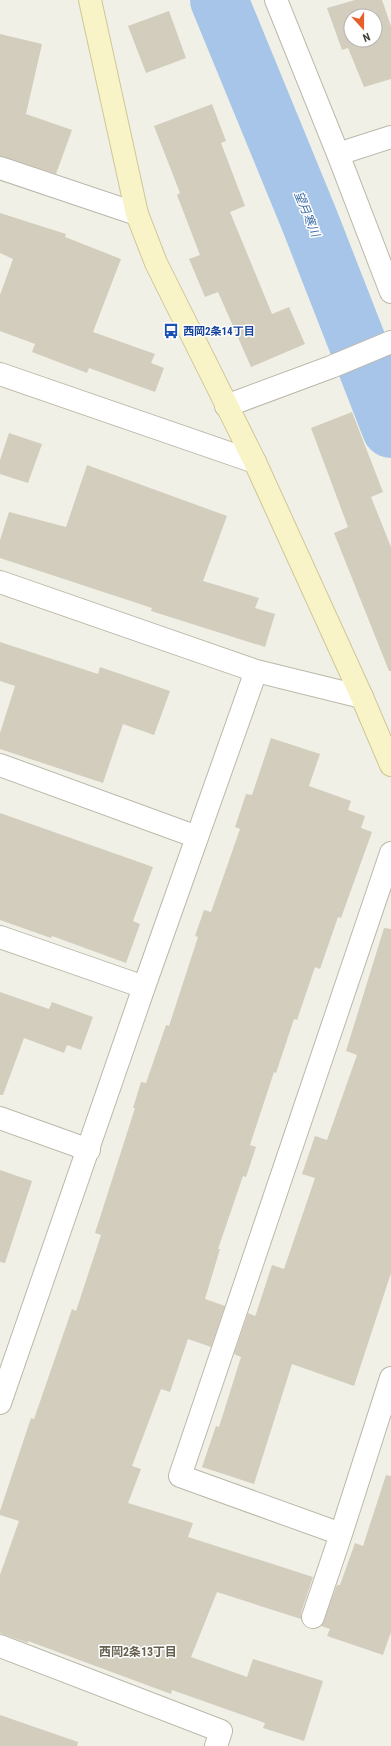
<svg xmlns="http://www.w3.org/2000/svg" width="391" height="1746" viewBox="0 0 391 1746" font-family="'Roboto Condensed','Noto Sans JP',sans-serif">
  <rect width="100%" height="100%" fill="#f1f0e6"/>
  <g fill="none" stroke-linecap="round" stroke-linejoin="round">
    <path stroke="#a7c5e9" stroke-width="58" d="M219,0L309,219L391,429"/>
  </g>
  <path fill="#d2cdbd" fill-rule="evenodd" d="M355,0H382L391,26V79L364,87L348,48L342,50L327,8ZM351,16H375V40H351Z
    M169,11L186,58L146,73L128,26Z
    M0,34L42,44L26,114L72,130L56,174L0,156Z
    M212,104L226,141L221,143L245,206L230,212L272,314L289,307L305,344L251,367L218,292L205,297L189,259L200,255L177,195L180,193L154,126Z
    M0,213L66,234L65,237L121,259L93,332L155,354L151,363L164,368L155,392L89,368L87,373L32,352L35,344L0,331V295L13,259L0,253Z
    M352,412L383,492L371,497L391,547V671H389L334,533L348,527L311,428Z
    M9,433L42,444L28,483L0,474V460Z
    M87,465L227,516L203,581L259,598L255,608L275,614L265,647L151,611L152,608L0,558V540L9,512L66,527Z
    M0,642L98,674L100,667L170,691L154,735L123,724L103,783L0,749V733L15,686L0,681Z
    M271,738L320,754L309,786L351,801L348,810L365,816L361,828L372,832L341,918L338,917L320,969L315,967L297,1020L294,1019L276,1073L274,1072L250,1145L256,1147L246,1177L243,1176L218,1249H220L205,1299L225,1306L211,1347L188,1339L170,1392L161,1389L132,1466L141,1469L128,1503L193,1523L188,1537L313,1577L301,1613V1619L217,1592L191,1657L247,1677L253,1659L323,1681L304,1741L263,1728L265,1723L172,1690L171,1694L28,1641V1643L0,1633V1575L19,1521L0,1515V1511L31,1418L34,1419L72,1309L76,1311L101,1235L95,1233L135,1108H133L141,1082L146,1083L166,1025L169,1026L198,937L195,936L204,910L211,912L240,829L235,827L246,794L252,795Z
    M0,813L153,867L133,921L140,924L126,963L52,936L51,938L0,920Z
    M384,928L391,929V1273L354,1386L292,1364L254,1484L202,1467L216,1426L219,1427L241,1357L234,1354L248,1313L255,1316L256,1314L272,1265L284,1269L315,1178L302,1174L315,1136L327,1140L357,1055L346,1051Z
    M0,992L49,1009L52,1002L93,1017L81,1050L67,1045L64,1053L24,1038L3,1095H0Z
    M0,1170L32,1181L5,1263L0,1262Z
    M386,1475L391,1476V1632L383,1655L327,1636L330,1629L321,1626L337,1585H340L355,1543L363,1546Z
    M0,1715L78,1742L77,1746H0Z"/>
  <g fill="none" stroke-linecap="round" stroke-linejoin="round">
    <defs>
      <path id="street" d="M276,0L338,154L391,292
        M338,154L391,137
        M0,168L137,214
        M0,374L255,462
        M226,406L331,367L391,342
        M0,582L256,671L362,697
        M0,765L197,837
        M391,853L180,1476L341,1534L391,1378
        M0,937L144,987
        M0,1118L89,1150
        M0,1403L144,987L256,671
        M313,1617L341,1534
        M0,1646L221,1731L216,1746"/>
      <path id="secondary" d="M90,0L137,214L156,263L255,462L362,697L391,765"/>
    </defs>
    <use href="#street" stroke="#bcb8aa" stroke-width="24"/>
    <use href="#secondary" stroke="#cdc799" stroke-width="24"/>
    <use href="#street" stroke="#fff" stroke-width="22"/>
    <use href="#secondary" stroke="#f9f4c8" stroke-width="22"/>
  </g>
  <defs>
    <symbol id="bus-bare" viewBox="-9 -9 18 18"><path d="M-5-6H5V4H4V6H2V4H-2V6H-4V4H-5ZM-3.5-4V0h7V-4ZM-3.5 1.2v1.5H-2V1.2ZM2 1.2v1.5H3.5V1.2Z" fill="#1a4fb4" stroke="#fff" stroke-width="2.5" paint-order="stroke"/></symbol>
  </defs>
  <g fill-rule="evenodd">
    <use href="#bus-bare" x="160" y="320" width="22" height="22"/>
  </g>
  <g text-anchor="middle" stroke-width="3" stroke-linejoin="round" paint-order="stroke">
    <g font-size="11" font-weight="bold" fill="#164399" stroke="#fff" text-anchor="start">
      <text x="183" y="335">西岡2条14丁目</text>
    </g>
    <g font-size="12" font-style="italic" fill="#3969a5" stroke="#fff">
      <text transform="translate(307 214) rotate(68)" y="4">望月寒川</text>
    </g>
    <g font-size="12" font-weight="bold" fill="#655f4e" stroke="#fff">
      <text x="138" y="1656">西岡2条13丁目</text>
    </g>
  </g>
  <g transform="translate(363 28) rotate(159)"><circle r="19" fill="#ffffff" stroke="#b4b3af"/>
  <path d="M0-3L7 15L0 10L-7 15Z" fill="#e65f28"/>
  <text y="-6" font-size="11" font-weight="bold" text-anchor="middle" fill="#444036">N</text>
  </g>
</svg>
